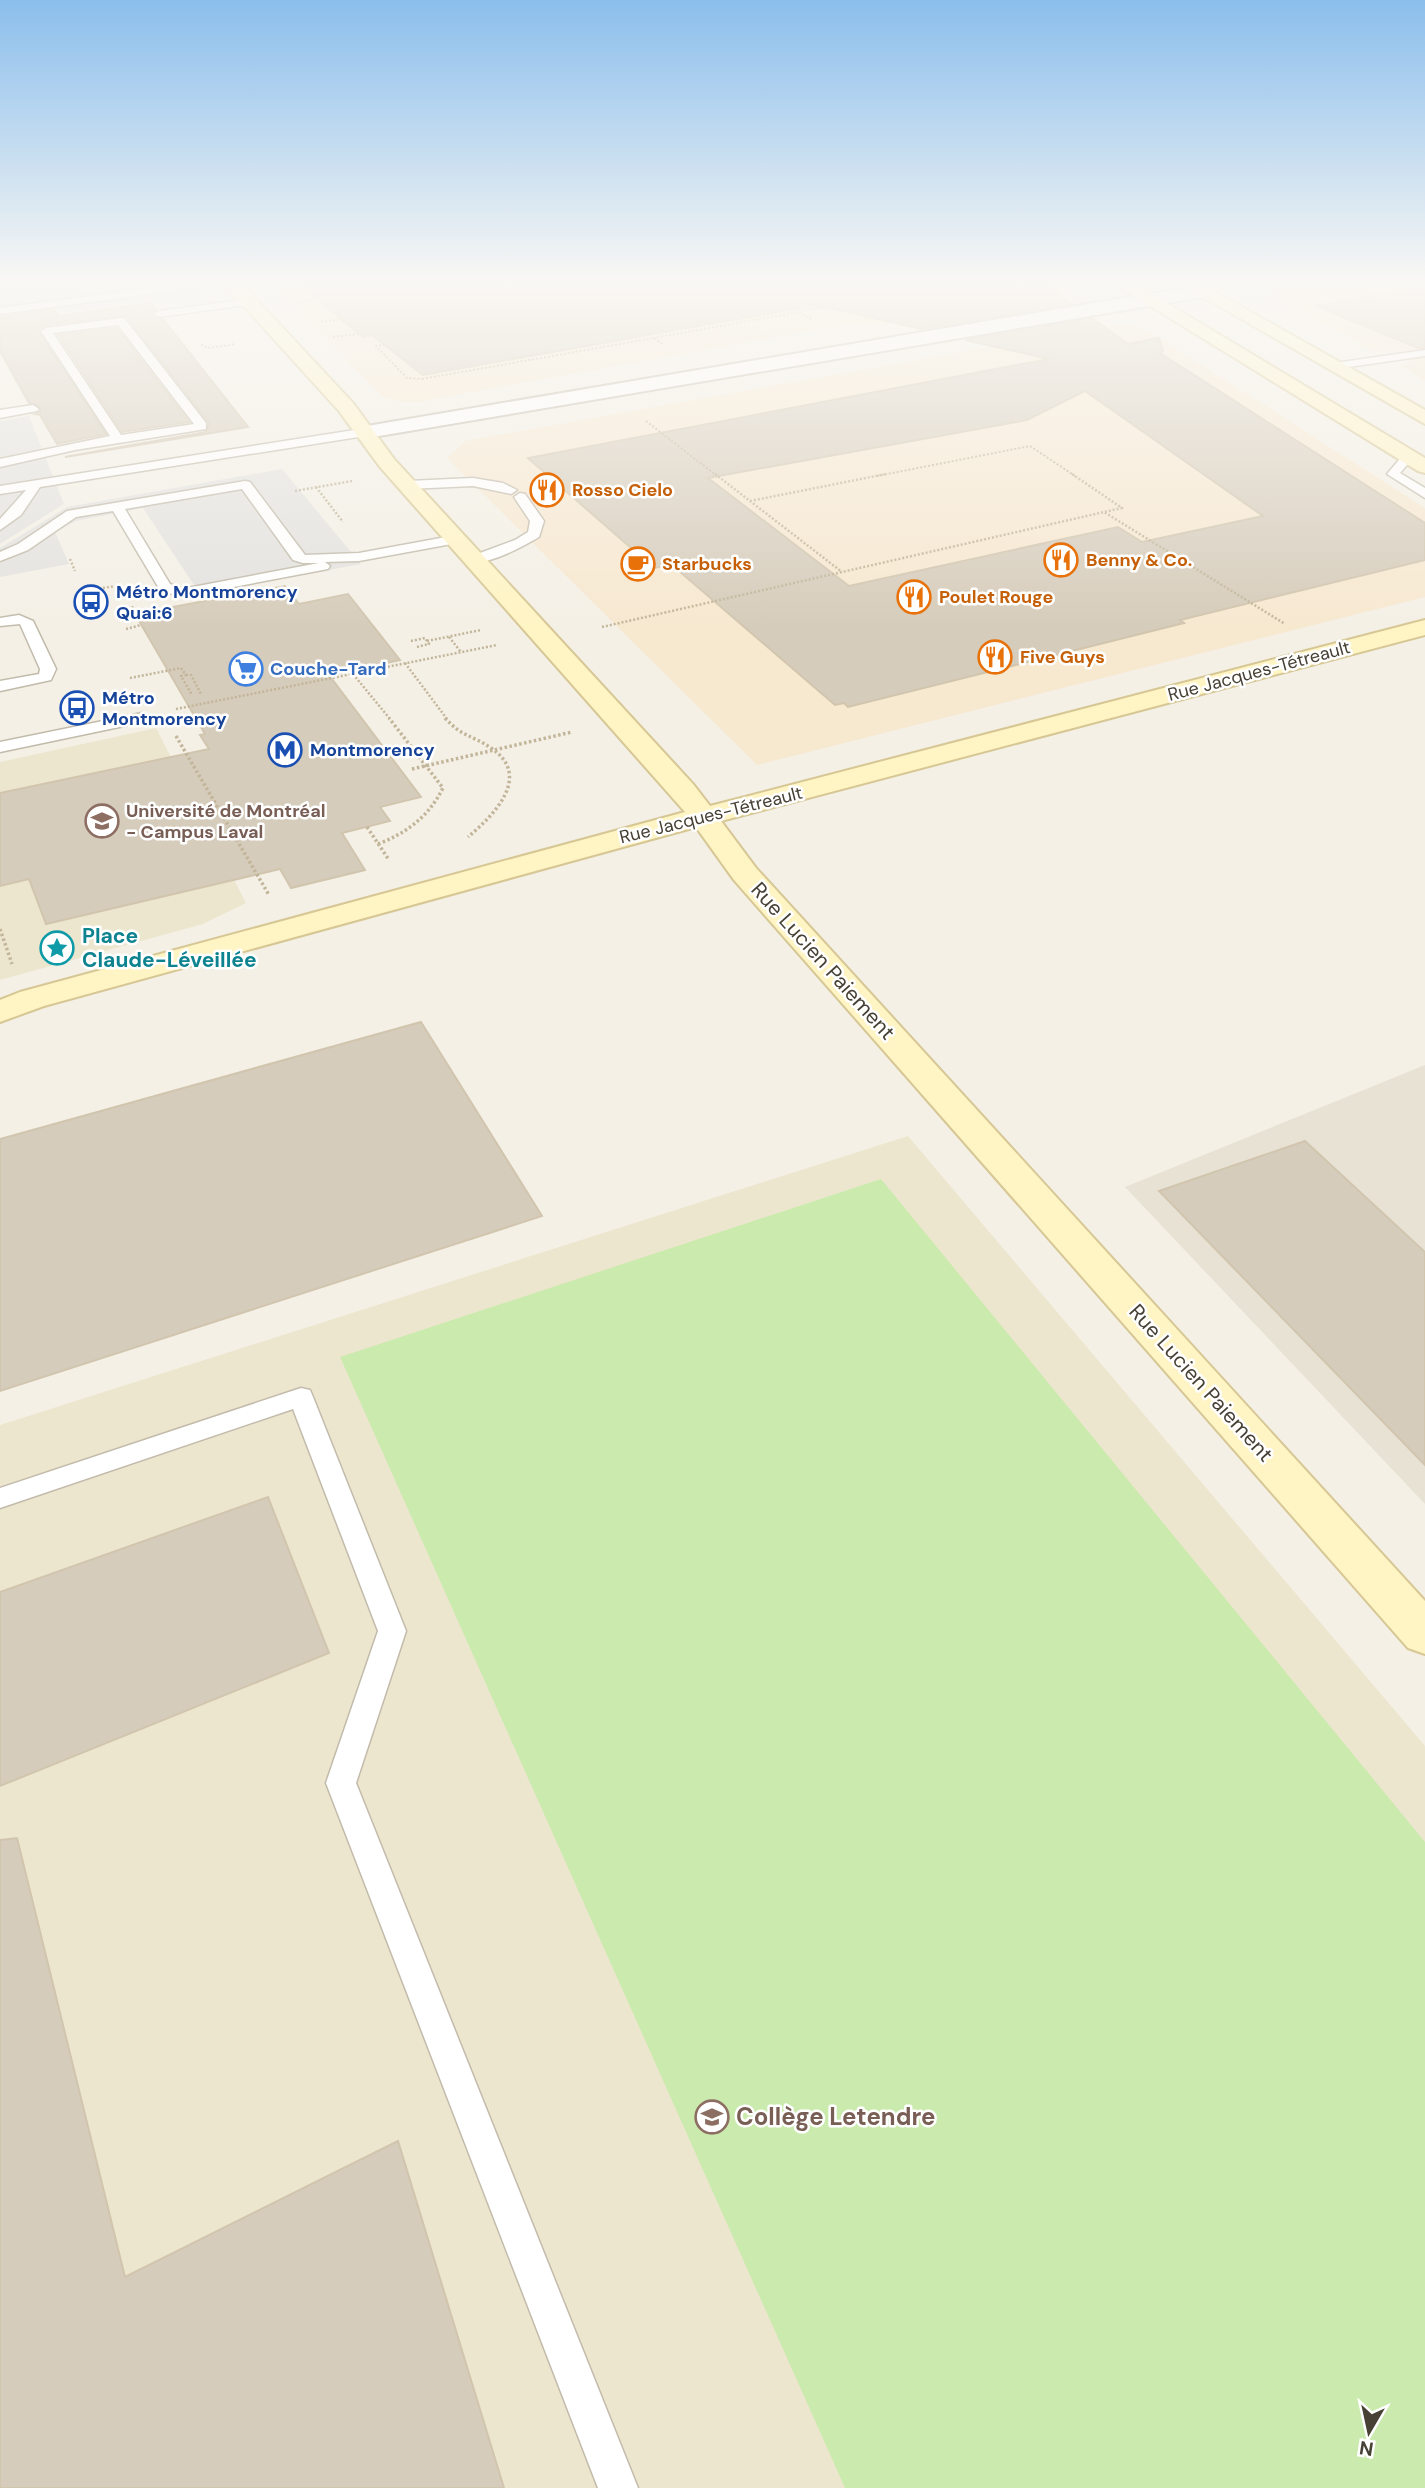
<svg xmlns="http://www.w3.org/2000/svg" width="1425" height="2488" viewBox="0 0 1425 2488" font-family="'DM Sans',sans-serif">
  <rect width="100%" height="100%" fill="#f4f0e6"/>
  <path fill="#e8e2d4" d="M1425,1065V1504L1125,1187Z"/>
  <path fill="#f7e8d0" d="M271,281H1081L1091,287L885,323L842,325L417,402L396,401L381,395Z
    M1309,281H1425V381L1401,365L1412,363L1393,350L1375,352L1272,295L1290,285Z
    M1113,325H1132L1147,330L1425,508V597L757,765L447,458L465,441Z"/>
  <path fill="#ede6cf" d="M156,728L246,903L203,924L0,980V762Z
    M908,1136L1425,1746V2488H0V1425Z"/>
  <path fill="#cbeaad" d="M881,1179L1425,1842V2488H845L340,1357Z"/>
  <path fill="#e4e2de" d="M0,281H178L186,291L178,292L181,297L65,313L59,307L0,314Z
    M29,416L64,504L0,544V421Z
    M282,469L361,564L200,594L143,508L76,521L55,532L69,564L0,577V548L67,507Z"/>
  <path fill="#d6ccbb" stroke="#d1c5ae" stroke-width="2" fill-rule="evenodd" d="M295,281H1040L1072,304L922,329L816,305L423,375L372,335L363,337Z
    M1425,287V348H1418L1316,306Z
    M151,303L156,310L152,315L163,319L248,427L65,457L206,432L209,423L126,316L46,325L39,332L106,434L57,444L40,415L35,414L41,411L40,407L29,403L0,351V317L54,309L58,316Z
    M1092,318L1128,344L1159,338L1163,351L1160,353L1425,523V560L1180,620L1184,623L848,707L844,703L835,705L672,565L654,568L528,458L1049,359L965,340ZM1085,391L1263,516L1142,542L1118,527L849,586L708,478L1027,420Z
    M117,328L189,422L122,432L58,335Z
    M285,586L299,604L348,594L400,660L329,675L421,797L380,807L390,821L342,833L365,870L291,888L280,869L46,924L29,879L0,886V793L209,749L200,735L205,734L135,614Z
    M421,1022L542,1216L0,1391V1139Z
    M1305,1141L1425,1252V1465L1159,1191Z
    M268,1497L329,1653L0,1786V1592Z
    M17,1838L125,2277L398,2141L504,2488H0V1840Z"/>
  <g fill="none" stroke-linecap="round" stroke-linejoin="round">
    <defs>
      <path id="lane" d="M203,281H232L227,284L0,314V308Z
        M249,299L254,302L253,304L159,317L154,314L159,311Z
        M121,318L125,319L206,423V429L75,450L0,467V459L110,436L41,331L46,328ZM118,325L194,424L121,435L53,333Z
        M1425,350V356L1335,369L1329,366L1335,363Z
        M33,405L39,409L37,411L0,418V410Z
        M367,428L373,432L371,435L40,487L21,515L0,530V519L26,490L0,494V486Z
        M1408,453L1414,457L1400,473L1425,488V498L1387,474L1404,454Z
        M473,478L503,483L517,490L511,494L473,486L408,489L402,485L408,481Z
        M245,481L250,482L305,555L359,553L457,535L464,539L457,543L359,561L325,562L330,566L328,569L181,597L160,590L113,511L76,517L28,550L0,561V552L18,544L67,511ZM242,489L293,560L303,563H319L182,589L170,584L125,509Z
        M520,493L525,494L544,521L539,537C524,546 489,565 472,562V556L515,540L528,532L530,521L514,497Z
        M19,615L33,621L56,669L51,680L0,691V681L39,674L40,669L20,624L0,626V618Z
        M142,713L150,718L148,721L0,752V742Z
        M301,1388L310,1390L313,1397L406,1631L356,1783L638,2488H598L326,1783L378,1631L293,1409L0,1508V1488Z"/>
      <path id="street" d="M1203,287L1209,288L1212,292L1209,296L367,438L360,436L357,432L360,428L367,426L1147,294Z"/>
      <path id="secondary" d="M221,281H239L353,403L394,459L693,784L710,806L1425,620V635L721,821L756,868L1425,1601V1654L1408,1648L734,880L696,827L44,1006L0,1022V1000L20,992L685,812L380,467L339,411Z
        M1110,281H1130L1425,458V473L1418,471Z
        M1175,281H1196L1425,410V424Z"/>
    </defs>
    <use href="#lane" stroke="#c2bbab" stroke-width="3"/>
    <use href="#street" stroke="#c2bbab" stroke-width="4"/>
    <use href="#secondary" stroke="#d6c794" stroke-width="4"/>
    <path stroke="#c2b599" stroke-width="2" stroke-dasharray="2 2" stroke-linecap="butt" d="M300,302L313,300
      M799,311L826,307
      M321,322L341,319
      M333,337L360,334
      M653,338L798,312L812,319
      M201,345L208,348L236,344
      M385,345L376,346L407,378L422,379
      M422,379L654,338L664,345
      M646,421L717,476
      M877,476L1030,446L1075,476"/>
    <path stroke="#c2b599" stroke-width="2.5" stroke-dasharray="2 2" stroke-linecap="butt" d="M715,474L842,572
      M1072,474L1122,508L1104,512
      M316,487L343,522
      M295,491L352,481
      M750,501L886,474
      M70,559L75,571
      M103,588L122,585
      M116,611L134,607
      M602,627L1104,512L1285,624
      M126,629L141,625
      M449,637L461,652
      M411,641L425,638L427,641
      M417,647L429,644L427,641L481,630
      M405,663L447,719
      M353,674L390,719
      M186,675H191L201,694
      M130,678L181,668L186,675L181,676L192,695
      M239,679L263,676
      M176,709L497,645"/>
    <path stroke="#c2b599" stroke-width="3.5" stroke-dasharray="2.5 2.5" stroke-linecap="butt" d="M445,718C462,737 472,735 491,748C533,776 494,815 468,837
      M176,736L269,895
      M412,769L572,732
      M367,827L389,860
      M378,844C407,833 429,816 443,788L389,718
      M0,929L12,964"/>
    <use href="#lane" fill="#fff" fill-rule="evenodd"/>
    <use href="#street" fill="#fff" fill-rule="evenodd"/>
    <use href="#secondary" fill="#fff4c4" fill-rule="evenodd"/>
  </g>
  <linearGradient id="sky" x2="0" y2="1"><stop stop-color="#8bbeec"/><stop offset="0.45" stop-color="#faf8f4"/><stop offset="1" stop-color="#faf8f4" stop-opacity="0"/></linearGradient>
  <rect width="1425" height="629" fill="url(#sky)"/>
  <defs>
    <symbol id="restaurant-ring" viewBox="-11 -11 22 22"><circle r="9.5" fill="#fff" stroke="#e8710a" stroke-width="1.5"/><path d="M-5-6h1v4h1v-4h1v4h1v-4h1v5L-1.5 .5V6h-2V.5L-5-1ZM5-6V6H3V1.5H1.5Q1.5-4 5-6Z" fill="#e8710a"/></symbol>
    <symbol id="cafe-ring" viewBox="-11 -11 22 22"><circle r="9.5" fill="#fff" stroke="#e8710a" stroke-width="1.5"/><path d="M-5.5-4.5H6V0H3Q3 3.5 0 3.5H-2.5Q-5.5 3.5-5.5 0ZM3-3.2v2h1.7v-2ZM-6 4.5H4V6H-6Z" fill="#e8710a"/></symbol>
    <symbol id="bus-ring" viewBox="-11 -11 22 22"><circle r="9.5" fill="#fff" stroke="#1a4fb4" stroke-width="1.5"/><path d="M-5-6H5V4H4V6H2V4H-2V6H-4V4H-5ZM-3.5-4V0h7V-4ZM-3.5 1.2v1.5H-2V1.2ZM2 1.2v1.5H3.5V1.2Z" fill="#1a4fb4"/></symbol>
    <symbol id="supermarket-ring" viewBox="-11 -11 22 22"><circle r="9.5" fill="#fff" stroke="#3f7fe0" stroke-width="1.5"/><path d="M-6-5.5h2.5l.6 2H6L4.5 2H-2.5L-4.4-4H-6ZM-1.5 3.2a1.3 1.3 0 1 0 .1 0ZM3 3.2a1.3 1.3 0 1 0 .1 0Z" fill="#3f7fe0"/></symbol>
    <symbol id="metro-ring" viewBox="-11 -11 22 22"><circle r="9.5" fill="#fff" stroke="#1a4fb4" stroke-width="1.5"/><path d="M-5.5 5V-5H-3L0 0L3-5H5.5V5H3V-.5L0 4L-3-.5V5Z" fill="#1a4fb4"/></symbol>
    <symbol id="university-ring" viewBox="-11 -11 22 22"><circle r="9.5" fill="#fff" stroke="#8d6e63" stroke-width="1.5"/><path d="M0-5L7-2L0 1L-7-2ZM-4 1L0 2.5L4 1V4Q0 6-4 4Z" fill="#8d6e63"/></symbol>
    <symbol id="sight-ring" viewBox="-11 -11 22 22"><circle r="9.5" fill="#fff" stroke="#0f9aa8" stroke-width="1.5"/><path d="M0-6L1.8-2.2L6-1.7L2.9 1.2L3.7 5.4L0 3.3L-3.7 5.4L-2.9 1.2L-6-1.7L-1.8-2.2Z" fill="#0f9aa8"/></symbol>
    <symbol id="school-ring" viewBox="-11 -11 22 22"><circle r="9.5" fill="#fff" stroke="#8d6e63" stroke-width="1.5"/><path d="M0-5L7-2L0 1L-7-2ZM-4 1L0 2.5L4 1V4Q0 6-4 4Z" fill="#8d6e63"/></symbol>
  </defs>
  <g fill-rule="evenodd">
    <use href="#restaurant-ring" x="528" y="471" width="38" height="38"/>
    <use href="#restaurant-ring" x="1042" y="541" width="38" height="38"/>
    <use href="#cafe-ring" x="619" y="545" width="38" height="38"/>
    <use href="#restaurant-ring" x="895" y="578" width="38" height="38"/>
    <use href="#bus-ring" x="72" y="583" width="38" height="38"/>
    <use href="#restaurant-ring" x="976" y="638" width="38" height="38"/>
    <use href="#supermarket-ring" x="227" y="650" width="38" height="38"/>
    <use href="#bus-ring" x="58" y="689" width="38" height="38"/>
    <use href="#metro-ring" x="266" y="731" width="38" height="38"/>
    <use href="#university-ring" x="83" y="802" width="38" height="38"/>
    <use href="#sight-ring" x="38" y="929" width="38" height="38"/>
    <use href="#school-ring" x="693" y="2098" width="38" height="38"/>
  </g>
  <g text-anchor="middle" stroke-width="5" stroke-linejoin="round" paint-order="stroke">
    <g font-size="18" font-weight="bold" fill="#c56008" stroke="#fff" text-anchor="start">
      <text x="572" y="496">Rosso Cielo</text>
      <text x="1086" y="566">Benny &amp; Co.</text>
      <text x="662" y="570">Starbucks</text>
      <text x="939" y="603">Poulet Rouge</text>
      <text x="1020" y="663">Five Guys</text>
    </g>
    <g font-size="18" font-weight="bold" fill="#164399" stroke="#fff" text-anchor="start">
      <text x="116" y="598">Métro Montmorency<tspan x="116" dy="21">Quai:6</tspan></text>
      <text x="102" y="704">Métro<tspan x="102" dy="21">Montmorency</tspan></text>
      <text x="310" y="756">Montmorency</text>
    </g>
    <g font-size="18" font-weight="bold" fill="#366cbe" stroke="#fff" text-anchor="start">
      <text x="270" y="675">Couche-Tard</text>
    </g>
    <g font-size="18" fill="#474135" stroke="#fff">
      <text transform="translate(1259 671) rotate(-15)" y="6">Rue Jacques-Tétreault</text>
      <text transform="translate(711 815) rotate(-14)" y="6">Rue Jacques-Tétreault</text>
    </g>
    <g font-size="18" font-weight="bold" fill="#785e54" stroke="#fff" text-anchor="start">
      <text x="126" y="817">Université de Montréal<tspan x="126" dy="21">- Campus Laval</tspan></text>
    </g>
    <g font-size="21" font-weight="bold" fill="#0d838f" stroke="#fff" text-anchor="start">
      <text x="82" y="943">Place<tspan x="82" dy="24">Claude-Léveillée</tspan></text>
    </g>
    <g font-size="21" fill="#474135" stroke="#fff">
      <text transform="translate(823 961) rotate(48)" y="7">Rue Lucien Paiement</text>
      <text transform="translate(1201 1383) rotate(48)" y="7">Rue Lucien Paiement</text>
    </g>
    <g font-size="24" font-weight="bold" fill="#785e54" stroke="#fff" text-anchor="start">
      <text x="736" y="2125">Collège Letendre</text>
    </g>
  </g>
  <g transform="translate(1369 2432) rotate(189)" stroke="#ffffff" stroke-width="5" paint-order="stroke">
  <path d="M0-5L12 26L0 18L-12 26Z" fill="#474135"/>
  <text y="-10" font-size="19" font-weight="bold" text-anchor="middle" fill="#474135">N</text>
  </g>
</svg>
